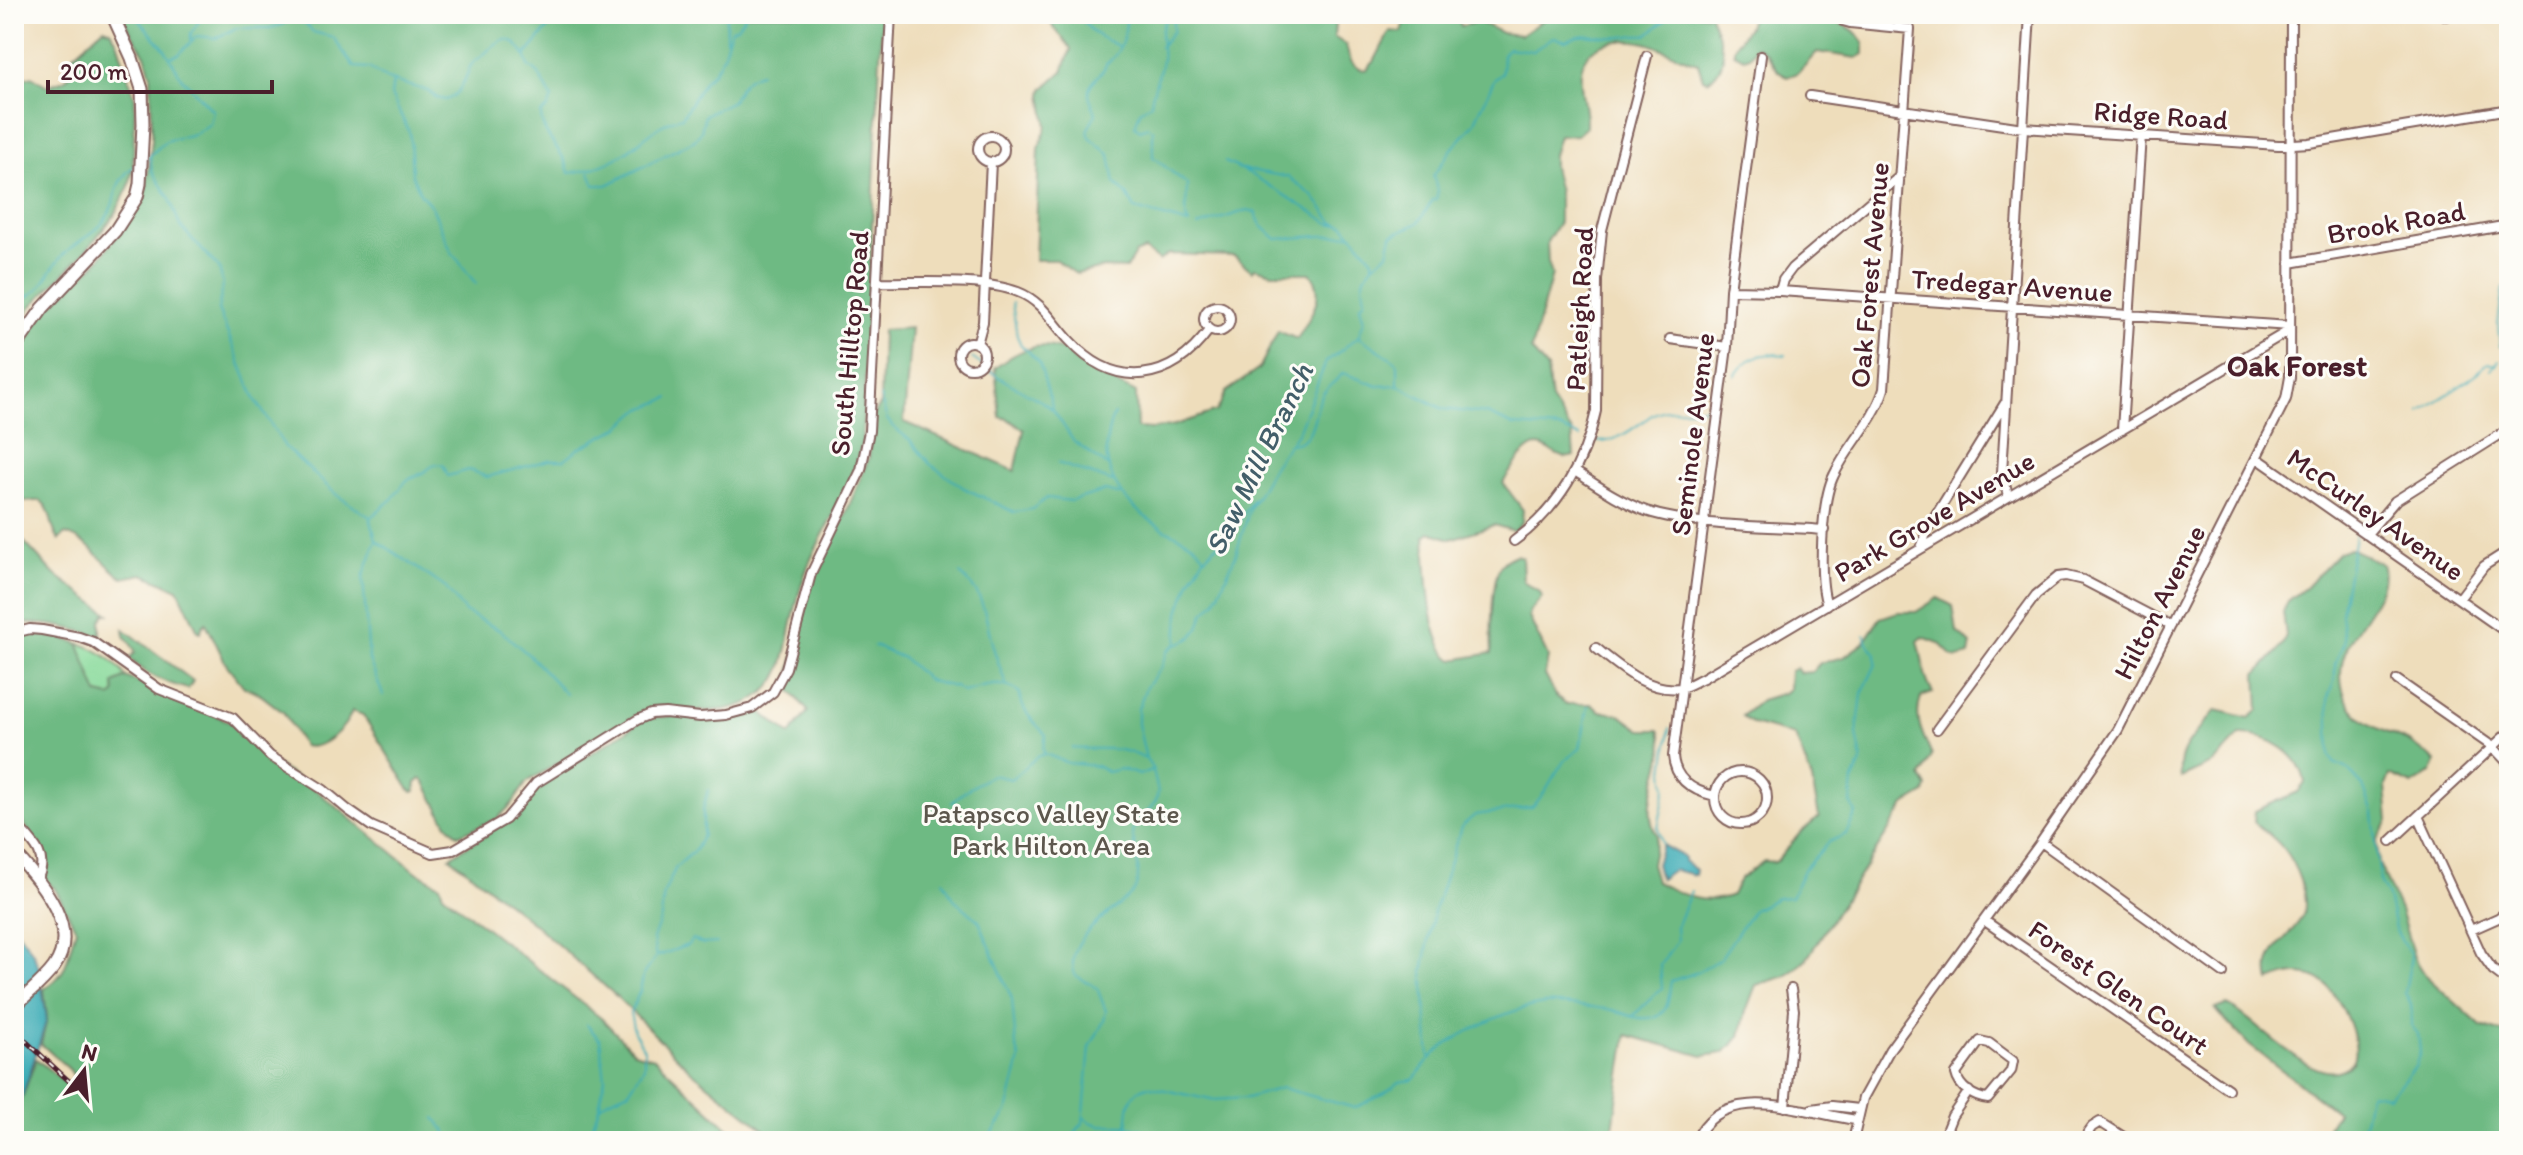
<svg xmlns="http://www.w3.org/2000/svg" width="2523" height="1155" viewBox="0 0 2523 1155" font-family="Itim,sans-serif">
  <rect width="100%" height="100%" fill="#fdfcf7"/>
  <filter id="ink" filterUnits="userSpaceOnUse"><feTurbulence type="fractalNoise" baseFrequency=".0125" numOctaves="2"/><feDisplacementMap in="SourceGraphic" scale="16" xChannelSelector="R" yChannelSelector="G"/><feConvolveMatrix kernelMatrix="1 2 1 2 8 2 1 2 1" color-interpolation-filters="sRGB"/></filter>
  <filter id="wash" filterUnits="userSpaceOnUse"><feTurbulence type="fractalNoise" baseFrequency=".006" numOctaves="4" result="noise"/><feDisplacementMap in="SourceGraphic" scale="32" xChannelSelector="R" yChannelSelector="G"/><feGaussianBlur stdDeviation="1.8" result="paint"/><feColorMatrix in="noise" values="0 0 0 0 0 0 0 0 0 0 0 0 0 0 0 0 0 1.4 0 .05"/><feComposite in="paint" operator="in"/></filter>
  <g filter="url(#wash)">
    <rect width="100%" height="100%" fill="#edb"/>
    <path fill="#89da9b" stroke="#6a7c63" stroke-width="2" d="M78,643C98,649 115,660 126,677L114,683L115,694L110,697L97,694Z"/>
    <path fill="#6eba83" stroke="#5c6c57" stroke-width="2" d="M120,14H882L862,442C853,485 829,520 811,559C802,579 797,601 792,623C786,649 785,677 762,694C728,721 683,706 644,711L527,782L512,804L497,819L458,835L447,824L424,781L421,779L416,783L415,791L412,792L408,787L363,715L352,711C346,728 323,751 303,746L284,713L257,692L244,687L226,664L206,623L202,627L201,632L198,631L178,589L143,574L123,578C103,564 89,540 65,534L59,540C49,528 54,511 41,501H23L17,489L14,487V356L29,339L35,325L49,308L98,261L138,207L146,190L152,139L151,76L146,57Z
      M1045,14H1339L1335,23L1334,37L1346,45C1349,57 1351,69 1366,70L1374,62L1390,31L1402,32L1407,14H1456L1461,26L1479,22L1502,33L1521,35L1552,14H1710C1717,39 1736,59 1708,81L1703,79L1698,63C1680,58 1662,47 1646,43C1621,37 1584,41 1581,72C1579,91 1587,108 1586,127L1577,135L1559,136L1553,155V167L1559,192V222L1547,242L1548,262L1552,275L1531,350L1547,369L1551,400L1572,432L1574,456C1558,462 1552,447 1538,446C1525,446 1509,473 1503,483L1523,510L1522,522L1514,531L1494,525L1451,539L1430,532L1425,536C1427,565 1427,643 1453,660L1492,653C1491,636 1491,578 1501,565C1504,561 1511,557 1516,555L1522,557L1523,581L1540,592L1542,597L1530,611L1529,617L1548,657L1545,675L1556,696L1566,704H1591L1600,711L1620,715L1641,730H1659C1674,762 1636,800 1657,835L1651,864L1656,882C1682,894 1703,907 1732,895L1740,879L1764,861L1776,862L1800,833L1819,817L1812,780L1795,736L1753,724L1742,716L1761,700L1784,693L1789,689L1790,670L1796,668L1800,673L1812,672L1820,663L1844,657L1863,643L1880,618L1898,612H1916L1938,598L1953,606L1957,632L1971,644L1969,655L1958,658L1952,656L1939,643L1923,637L1918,641C1923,658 1923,678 1933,693L1921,697C1913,719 1923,735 1932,756L1921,777L1927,787L1925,793L1905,805L1806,960L1786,976L1756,985L1746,1011L1740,1036L1733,1045L1723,1053L1703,1056L1627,1035L1611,1141H779L690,1070L615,995L533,923L450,857L516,815L537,788L645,719L678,715L721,718L757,709L790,735L808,711L787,686L813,576L847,511L869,458L872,418L880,405L882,330L911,328L904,422L1015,471L1024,430L1008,419L1000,417L995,368C1018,350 1039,339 1068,352C1074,367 1120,384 1136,393L1137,428L1153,429L1175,425L1217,411L1226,392L1259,369L1278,331L1297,339C1308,321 1329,293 1310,273H1272L1255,268L1252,271L1234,256L1168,254L1159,261L1145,250L1135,254L1126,269L1103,268L1076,274L1056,260H1035L1039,149L1047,126L1042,94L1043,89L1063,71L1071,49C1063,35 1051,29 1045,14Z
      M1752,14H1782L1784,18C1814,26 1843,11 1864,42V54L1857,58L1817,52L1798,73L1787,77C1771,69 1772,53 1756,46L1750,56L1744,58L1734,53V47L1748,27Z
      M104,28L110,30L117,41L135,98L133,168L129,186L114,216L83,254L32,306L14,333V73L27,78L32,76L47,86L64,80L69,76L65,62Z
      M14,531L53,573L109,614H105L101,621V636C72,629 44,620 14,625Z
      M2350,548L2382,564C2394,600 2340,631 2341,675C2341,692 2349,707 2361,718C2375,730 2395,735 2411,743C2420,748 2428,756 2436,762L2432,772L2412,785L2390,775L2386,786L2389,821L2377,841L2379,864L2400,910L2414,957L2426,976L2481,1026L2509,1035L2508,1141H2320L2337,1112L2249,1045L2215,1009L2227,1005C2254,1015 2320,1098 2351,1063C2365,1047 2336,985 2317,978C2299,971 2287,974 2270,981C2262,950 2288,941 2302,917C2312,899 2294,862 2282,847C2275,838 2263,830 2254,822L2255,811L2298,792L2305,783C2301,753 2268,734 2240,735L2214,763L2181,778C2174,748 2200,732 2216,710L2249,718L2259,710L2257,674L2282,646L2286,635L2283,612L2288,601L2306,587L2339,552Z
      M124,629L193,681L188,689C165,683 146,675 129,658L136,652L125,636Z
      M30,635L58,637L78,643L98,694L110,697L115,694L114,683L126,677L231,722L266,759L312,787L418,873L440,885L443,894L602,1019L634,1052L654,1058L742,1141H14V1107L23,1095L36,1059L71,1087L76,1080L70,1070L41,1044L47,1019L44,989C71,972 66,956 76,929L55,889L46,881V861L41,847L14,811V640Z"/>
    <path fill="#3aabb5" stroke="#426570" stroke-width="2" d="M1662,845L1684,857V861L1696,870L1695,875L1673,870L1660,879L1656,864Z
      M14,926L32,951L39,967L47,1019L23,1095L14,1107V1027L18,1006L14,982Z"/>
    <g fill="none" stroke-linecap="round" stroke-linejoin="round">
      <path stroke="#3aabb5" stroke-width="2" d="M134,14L164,48L182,78L213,111L210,124L194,134L166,141L146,159
        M718,14L726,17V39
        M1081,14C1086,32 1102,38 1118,46
        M1126,14C1127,32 1121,54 1106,64C1104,75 1087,81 1089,94C1089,100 1094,107 1096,114C1078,141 1096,138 1110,155L1115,183L1127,195L1135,209L1189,224L1186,218L1187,184L1153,157V130L1148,127L1140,130L1135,126L1140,111L1151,103C1153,89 1158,78 1161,65C1167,46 1153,36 1169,14
        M191,40V33L204,14
        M1160,47L1173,31V14
        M525,56L560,14
        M171,57L179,54L197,36L216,38L236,28H270L282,25L293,18L305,23L313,32L333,37L354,67L369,68L387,79L428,91L437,98L445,100C460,97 465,79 470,67C473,61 479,59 484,54C494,46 503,33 516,44C523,50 527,59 529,66L538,73L552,98L548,108L541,114C541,138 564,148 569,173C589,170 606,166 623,154C644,140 657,123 682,117L705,80L715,70L723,56L731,29L737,27L746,14
        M393,81L391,95L410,134L412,175L420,193L432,207L451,251L476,284
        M150,155L152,171L170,199L180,226L219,268L223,285L218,310L255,399L285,447L338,496L370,517L376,540L446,588L465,612L501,631L530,656L566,694
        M1225,162L1249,173L1331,224H1338
        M1237,168L1288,177L1314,197L1333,222L1344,225L1373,259V265
        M590,172L595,185H607L695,140L701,132L705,115L732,101C741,87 742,78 760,73
        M1198,226L1248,210L1255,212L1261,225L1276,239L1351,234
        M14,303C49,290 43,275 65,253C77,241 94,235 104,221C121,198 108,185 137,164
        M1012,303L1017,336L1021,345L1039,362L1053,409
        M1359,337L1394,360L1398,365V385
        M2500,347L2498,325L2503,287
        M972,358L1000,378L1046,404L1054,411L1074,442L1109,467
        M2492,370L2499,360
        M1735,376C1747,356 1763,352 1786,355
        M880,397L887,419L892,426L910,440L930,464L964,488L1014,512L1032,509L1047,498L1071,501L1105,491L1121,495
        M2420,412L2466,382L2488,363L2497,365
        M1114,414C1092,466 1120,504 1164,529C1181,538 1195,541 1205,557
        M1595,441C1614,446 1637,425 1652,415C1667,405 1692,412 1709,406
        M1290,444C1319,442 1311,408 1324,392C1330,385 1337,380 1343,373L1378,386L1398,385L1443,409L1487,414L1514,426L1561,429L1580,437
        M1058,463L1113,482
        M371,517L392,499L407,480L423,473L435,464L443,465L448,476L469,470L487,477L549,460H564L578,449L620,427L638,411L669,398
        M2355,536L2341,613L2344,642L2335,664V679L2328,697L2330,755L2334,763L2347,769L2363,786L2373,813L2380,882L2388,897L2395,929L2411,956L2405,993L2411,1005L2412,1026L2418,1034L2420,1052L2415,1067L2389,1096L2371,1093L2369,1096L2364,1121L2355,1141
        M376,541L363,577L369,660L383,695
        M960,574C987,595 985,621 994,650C998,663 1003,675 1007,687
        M1177,643L1179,612L1190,581L1203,559L1236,526L1253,499
        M874,646L903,658L929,681L955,687L963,692C985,687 999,678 1020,693C1020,710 1035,723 1046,735L1043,749L1045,754
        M1072,748C1099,751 1118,744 1145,759
        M952,803C964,789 977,785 991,775L1011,779L1038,756L1045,754L1068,763L1096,766L1107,772L1121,769L1139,775L1152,770
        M1662,844L1658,828L1666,788L1664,771L1670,728
        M943,880L954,899L979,921L1012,999L1016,1046L1020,1059L1007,1112L987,1141
        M658,956L688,945L692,939L702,944L717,943
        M1633,1016L1662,988L1660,965L1677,941L1676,927L1691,891
        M586,1024L600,1040L605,1078L599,1107L587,1141
        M1430,1059L1423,972L1434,911L1461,827L1475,815L1532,807C1553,788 1551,767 1580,749L1588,706
        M599,1107L608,1100L629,1091L644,1067V1049L634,1032L630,1013L640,991L644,973L656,957L653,939L661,917L664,893L676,867L695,850L703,835V810L708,790
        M435,1118L445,1130L448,1141
        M1085,1118C1098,1129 1108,1124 1123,1125C1130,1126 1137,1128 1143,1130
        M1127,1126C1130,1108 1126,1094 1147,1086L1211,1100L1247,1098L1282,1088L1355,1108L1385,1093L1400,1082L1413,1080C1421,1072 1426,1063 1433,1056C1455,1034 1514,1007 1545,1004C1556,1003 1593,1007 1606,1009C1624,1011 1635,1022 1654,1017C1671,1012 1668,995 1671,981L1695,973L1720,959L1753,910L1777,898L1791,897L1805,868L1829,842L1846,834L1856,813L1851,803L1853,780L1862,760L1857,734L1862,694L1876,664V654L1866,641L1865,635
        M623,1141H634
        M1068,1141L1083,1123L1090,1047L1104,1021L1106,1011L1097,988L1075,975C1064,945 1098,921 1119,905C1125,900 1133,895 1136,887C1142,869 1134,848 1132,831L1156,801L1158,792L1153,770L1146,759L1138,724V709L1146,687L1161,668L1167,652L1173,646L1191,638L1199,628L1204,613L1215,602L1236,554L1250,508L1275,463L1298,432L1326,362L1358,337L1364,321L1360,306L1365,300L1363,285L1365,276L1373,265L1388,253L1392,235L1418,223L1433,200L1436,199L1438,191L1433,176L1451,150L1474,124L1494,80L1502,73L1503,54L1508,48L1533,51L1553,37L1566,41C1585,30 1601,39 1622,37C1631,36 1637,34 1647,35L1673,14"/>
    </g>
  </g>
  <g filter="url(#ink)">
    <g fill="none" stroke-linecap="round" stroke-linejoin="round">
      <defs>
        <path id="street" d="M2446,14V16
          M1810,96L2023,128L2278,145L2309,143L2509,109
          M978 149a13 13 0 1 1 26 0a13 13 0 1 1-26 0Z
          M2290,263L2509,225
          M878,282C917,283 982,278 1018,292C1042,301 1053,323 1070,341C1116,391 1171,382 1209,330
          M1730,290L1780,291L2290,326
          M1780,291L1783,280L1792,268L1900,176
          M1204 319a13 13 0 1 1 26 0a13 13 0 1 1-26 0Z
          M1670,339L1727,347
          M958 355a13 13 0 1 1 26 0a13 13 0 1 1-26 0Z
          M977,344L983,322L991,162
          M2122,430L2141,135
          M2257,458L2509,634
          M1576,472C1598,486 1621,502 1646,511C1694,527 1772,526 1824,530
          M2008,496L2002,472L2030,14
          M2367,534L2395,501L2509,429
          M1514,541C1558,509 1585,463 1596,411L1597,280L1602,230L1647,56
          M1921,548L1928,528L2005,403
          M2459,599L2484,566L2509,550
          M1827,605C1818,579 1821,501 1834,475C1848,445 1874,422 1884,389L1910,29L1850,23L1843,21L1837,14
          M14,633L30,629L42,630L79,637L93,642L159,689L233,718L270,756L324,790L348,810L371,826L433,853L453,850L506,819L536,783L637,720L651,714L665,713L700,717L726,715L752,708L773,692L786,668L811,574L861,470L869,431L891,14
          M1596,648C1620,667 1647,692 1680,688C1687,687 1696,681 1703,678L2290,330
          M2397,680L2493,747L2509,764
          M1937,729L2036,595L2058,577L2066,576L2083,580L2171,626
          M1715 798a26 26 0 1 1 52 0a26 26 0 1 1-52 0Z
          M1715,796C1692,791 1675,780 1673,756L1727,347L1730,290L1761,56
          M2418,816L2481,953L2493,970L2509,982
          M14,822C29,839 51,855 37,879
          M2391,841L2509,732
          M2041,842L2223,973
          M1985,921L2228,1089
          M2471,930L2498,918L2509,910
          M1980,1041L1989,1043L2013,1061L2011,1071L1988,1099C1975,1098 1959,1088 1956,1074Z
          M1785,1107L1794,1010L1791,989
          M1812,1109L1832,1106L1859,1109
          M1696,1141C1721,1078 1808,1114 1856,1120
          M1853,1141L1863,1098L1890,1049L2041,842L2118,730L2286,399L2290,377L2291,14
          M1942,1141L1952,1116L1969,1091
          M2082,1141L2092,1127L2100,1122L2130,1141"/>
        <path id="secondary" d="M14,349L43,308L115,231L137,197L140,184L143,124L142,89L132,58L112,14
          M14,852C39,881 82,927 54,967C43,982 27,994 14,1007"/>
      </defs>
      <use href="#street" stroke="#83625d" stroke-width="12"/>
      <use href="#secondary" stroke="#83625d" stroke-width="15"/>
      <use href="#street" stroke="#fff" stroke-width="8"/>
      <use href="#secondary" stroke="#fff" stroke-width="11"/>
      <defs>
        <path id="rail" d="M14,1030L70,1082"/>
      </defs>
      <use href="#rail" stroke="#4a1f2b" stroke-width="5"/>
      <use href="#rail" stroke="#fdfcf7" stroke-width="2" stroke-dasharray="6" stroke-linecap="butt"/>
    </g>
  </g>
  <g text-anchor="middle" stroke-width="6" stroke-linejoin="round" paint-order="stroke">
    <g font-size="28" fill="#4a1f2b" stroke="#fdfcf7">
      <text transform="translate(2161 115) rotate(4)" y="10">Ridge Road</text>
      <text transform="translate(2396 222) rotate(-10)" y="10">Brook Road</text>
      <text transform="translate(1869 275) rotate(-85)" y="10">Oak Forest Avenue</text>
      <text transform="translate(2012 285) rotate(4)" y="10">Tredegar Avenue</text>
      <text transform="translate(1579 309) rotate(-87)" y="10">Patleigh Road</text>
      <text transform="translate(849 343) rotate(-85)" y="10">South Hilltop Road</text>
      <text transform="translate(1692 434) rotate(-83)" y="10">Seminole Avenue</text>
      <text transform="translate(2376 514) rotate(35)" y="10">McCurley Avenue</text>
      <text transform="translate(1934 516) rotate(-31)" y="10">Park Grove Avenue</text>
      <text transform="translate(2159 602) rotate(-63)" y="10">Hilton Avenue</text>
      <text transform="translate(2119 987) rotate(35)" y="10">Forest Glen Court</text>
    </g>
    <g font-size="28" fill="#5d574d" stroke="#fdfcf7">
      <text x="1051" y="823">Patapsco Valley State<tspan x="1051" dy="32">Park Hilton Area</tspan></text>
    </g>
    <g font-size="30" font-weight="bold" fill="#4a1f2b" stroke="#fdfcf7">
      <text x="2297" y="376">Oak Forest</text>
    </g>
    <g font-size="30" font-style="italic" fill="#435e69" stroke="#fdfcf7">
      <text transform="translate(1259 459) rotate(-64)" y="10">Saw Mill Branch</text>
    </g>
  </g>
  <rect width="2523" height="1155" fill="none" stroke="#fdfcf7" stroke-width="48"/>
  <g transform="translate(84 1071) rotate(16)" stroke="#fdfcf7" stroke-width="6" paint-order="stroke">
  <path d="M0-6L14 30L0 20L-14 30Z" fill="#4a1f2b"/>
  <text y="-12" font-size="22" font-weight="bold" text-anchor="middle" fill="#4a1f2b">N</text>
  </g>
  <path d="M48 80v12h224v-12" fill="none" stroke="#4a1f2b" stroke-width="4"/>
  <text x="60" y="80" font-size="24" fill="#4a1f2b" stroke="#fdfcf7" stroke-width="6" paint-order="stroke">200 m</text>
</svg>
